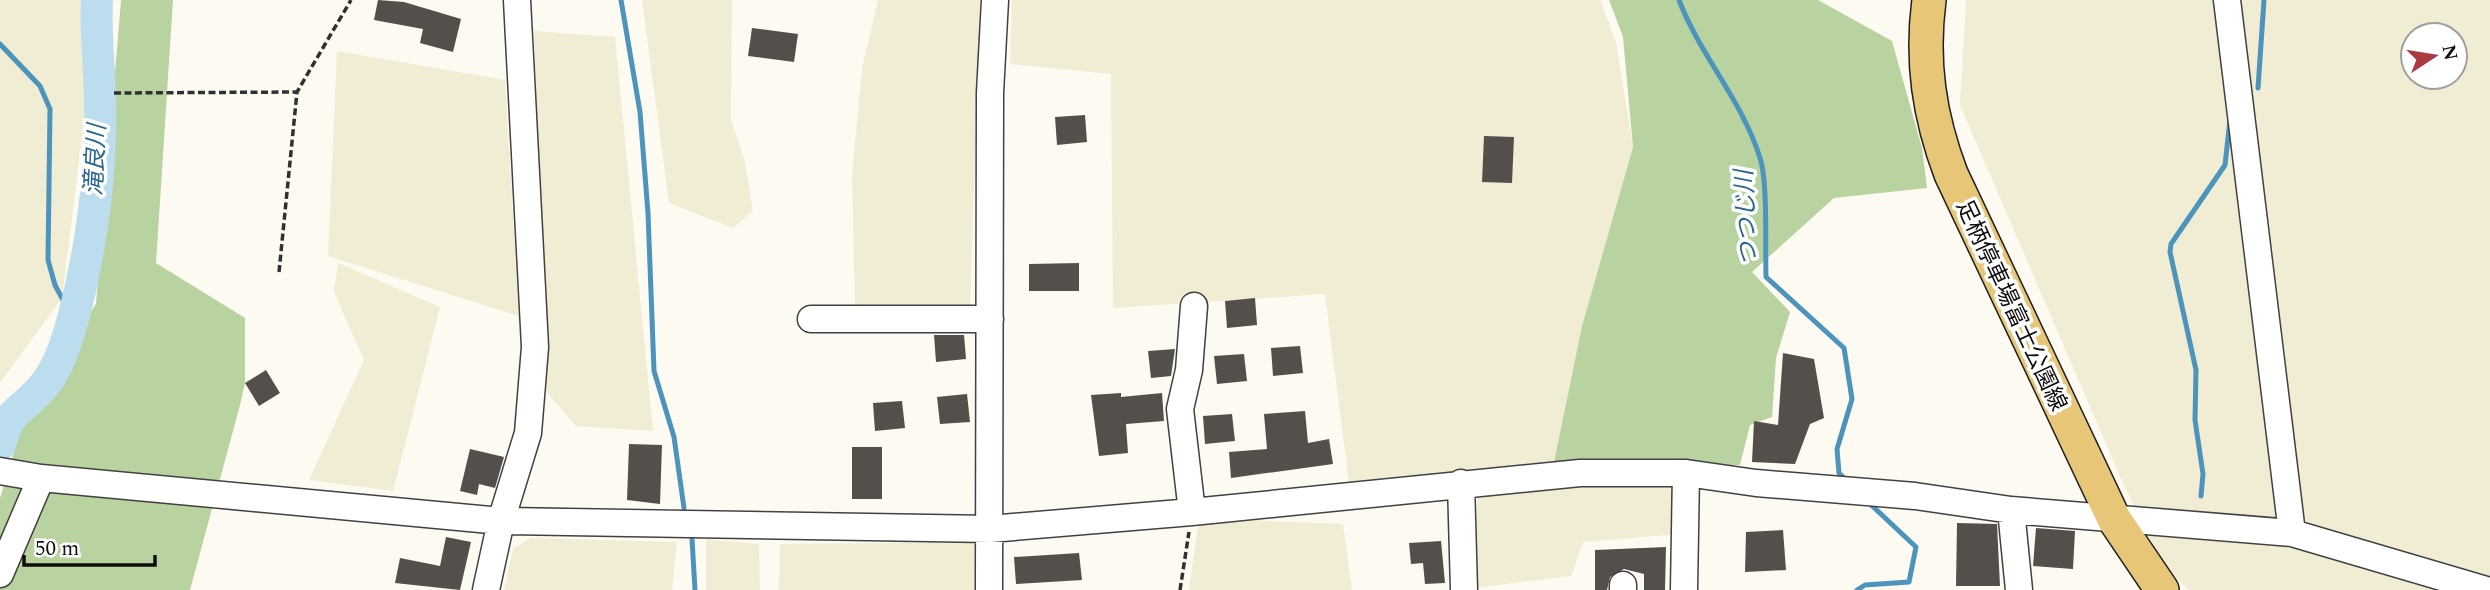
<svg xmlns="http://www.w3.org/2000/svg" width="2490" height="590" viewBox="0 0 2490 590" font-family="Spectral,'Noto Sans JP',serif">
  <rect width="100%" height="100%" fill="#fdfaf1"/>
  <path fill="#f0edd4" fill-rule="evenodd" d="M0,0H99L62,298L0,383Z
    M642,0H732L731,120L745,162L753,211L733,228L669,203Z
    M878,0H980L970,314L855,312L852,176L862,68Z
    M1012,0H1600L1616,42L1633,147L1582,326L1553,467L1349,483L1325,294L1113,308L1111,74L1010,64Z
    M1966,0H2490V590H2189L2163,566L2122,481L1960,105ZM2413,35H2455V77H2413Z
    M534,31L615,37L653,431L576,426L544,389Z
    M337,51L505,80L519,316L328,256Z
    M338,263L440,307L393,491L309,480L364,360L334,292Z
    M1681,482L1679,534L1583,542L1571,576L1474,588L1477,498L1571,484Z
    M1199,518L1343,524L1352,590H1189Z
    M530,538L677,542L672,590H504L513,549Z
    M706,539L759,544L760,590H706Z
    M978,542L979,590H779L780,544Z"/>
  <path fill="#b8d2a0" d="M121,0H173L156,263L245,318V383L240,405L190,590H0V498L30,399L96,304Z
    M1609,0H1818L1892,41L1922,148L1927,188L1834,198L1752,272L1790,312L1776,358L1772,417L1750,425L1740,465L1553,467L1582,326L1633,147L1623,37Z"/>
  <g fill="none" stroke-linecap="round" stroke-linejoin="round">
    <path stroke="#4c94bc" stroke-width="5" d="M621,0L640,112L648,213L654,371L674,437L684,508
      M1679,0C1700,55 1743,102 1760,158C1768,182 1765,248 1766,277L1844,348L1852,399L1837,449L1839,473L1848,482
      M0,44L40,86L50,109L48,260L55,285L73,319
      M2258,88L2264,0
      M2201,496L2203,474L2195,420L2196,370L2170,252L2171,244L2225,165L2230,120
      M692,539L695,590
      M1857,590L1865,585L1909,582L1916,547L1867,501"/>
    <path stroke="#bcddee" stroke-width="32" d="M0,445C11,407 15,417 39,391C57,373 66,344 73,319C91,251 102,172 100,101C100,67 95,35 97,0"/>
  </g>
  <path fill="#554f4c" d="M378,0L404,2L461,19L453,52L420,43L423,29L374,20Z
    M752,28L798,34L794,62L748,56Z
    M1085,115L1087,142L1057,145L1055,117Z
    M1484,136L1514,137L1512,183L1482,182Z
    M1079,263V291H1029V264Z
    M1255,298L1257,325L1227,328L1225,301Z
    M934,335H964L966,359L936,362Z
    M1300,346L1303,373L1273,376L1271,348Z
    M1175,349L1171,376L1151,378L1148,351Z
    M1783,353L1814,359L1824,418L1810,424L1795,464L1752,462L1754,421L1778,425Z
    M1244,354L1247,381L1217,384L1214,356Z
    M266,370L280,393L259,406L245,383Z
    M1121,393V397L1162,393L1164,421L1126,424L1128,453L1099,456L1091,395Z
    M967,394L970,422L940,424L937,397Z
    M902,401L905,428L875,431L873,403Z
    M1305,411L1308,443L1329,439L1333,464L1231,478L1229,452L1267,449L1264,414Z
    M1232,414L1235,441L1205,444L1203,416Z
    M629,444L662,445L660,504L627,500Z
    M852,447H882V499H852Z
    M470,449L504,457L495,488L479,484L477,495L460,491Z
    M1957,523L1997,524L2000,586H1956Z
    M2036,528L2075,531L2073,569L2033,566Z
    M1783,530L1786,570L1745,572L1746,532Z
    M446,537L471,542L460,590L395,583L400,558L440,566Z
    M1441,541L1445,583L1425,584L1423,563L1411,564L1409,543Z
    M1666,547L1665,590H1644V574L1624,569L1610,577L1607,590H1595V550Z
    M1079,553L1082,580L1016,584L1014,557Z"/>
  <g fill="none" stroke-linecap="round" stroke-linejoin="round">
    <defs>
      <path id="minor" d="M2227,0L2292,533
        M811,319H990
        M0,471L41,478L501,521L990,529L1192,512L1580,473H1686L1756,483L1915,496L2011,510L2292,533L2486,590
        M1461,483L1464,590
        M2011,510L2019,590
        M1192,512L1180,409L1189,370L1194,306
        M0,574L41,478
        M1623,585V590
        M486,590L501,521L528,433L535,347L517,0
        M989,590L990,93L995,0
        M1684,590L1686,473"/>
      <path id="major" d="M1929,0C1921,61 1929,116 1951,174L2114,519L2162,590"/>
    </defs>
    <use href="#minor" stroke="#414141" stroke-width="29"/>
    <use href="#major" stroke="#1f1f1f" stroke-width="36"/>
    <path stroke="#303030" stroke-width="3.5" stroke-dasharray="7 3.5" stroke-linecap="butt" d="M114,93L297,92
      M279,272L297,92L351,0
      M1180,590L1189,532"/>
    <use href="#minor" stroke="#fff" stroke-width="26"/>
    <use href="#major" stroke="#e7c777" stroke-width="33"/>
  </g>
  <g text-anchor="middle" stroke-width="7" stroke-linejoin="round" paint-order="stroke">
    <g font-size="23" fill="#0e0e0e" stroke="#fff">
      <text transform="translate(2012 305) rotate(65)" y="8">足柄停車場富士公園線</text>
    </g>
    <g font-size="24" font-style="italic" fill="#276690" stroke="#fff">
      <text transform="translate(95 160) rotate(-87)" y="8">滝良川</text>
      <text transform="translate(1746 218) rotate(-93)" y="8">つつじ川</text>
    </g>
  </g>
  <g transform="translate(2434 56) rotate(78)"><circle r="33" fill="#ffffff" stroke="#9f9f9f" stroke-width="2"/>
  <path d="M0-5L12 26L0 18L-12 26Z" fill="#ac3842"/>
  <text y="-10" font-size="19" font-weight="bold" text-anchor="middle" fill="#0e0e0e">N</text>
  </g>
  <path d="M24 555v10h131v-10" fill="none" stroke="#0e0e0e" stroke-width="3.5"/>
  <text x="35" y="555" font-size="21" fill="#0e0e0e" stroke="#ffffff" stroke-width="5" paint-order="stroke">50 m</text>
</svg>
